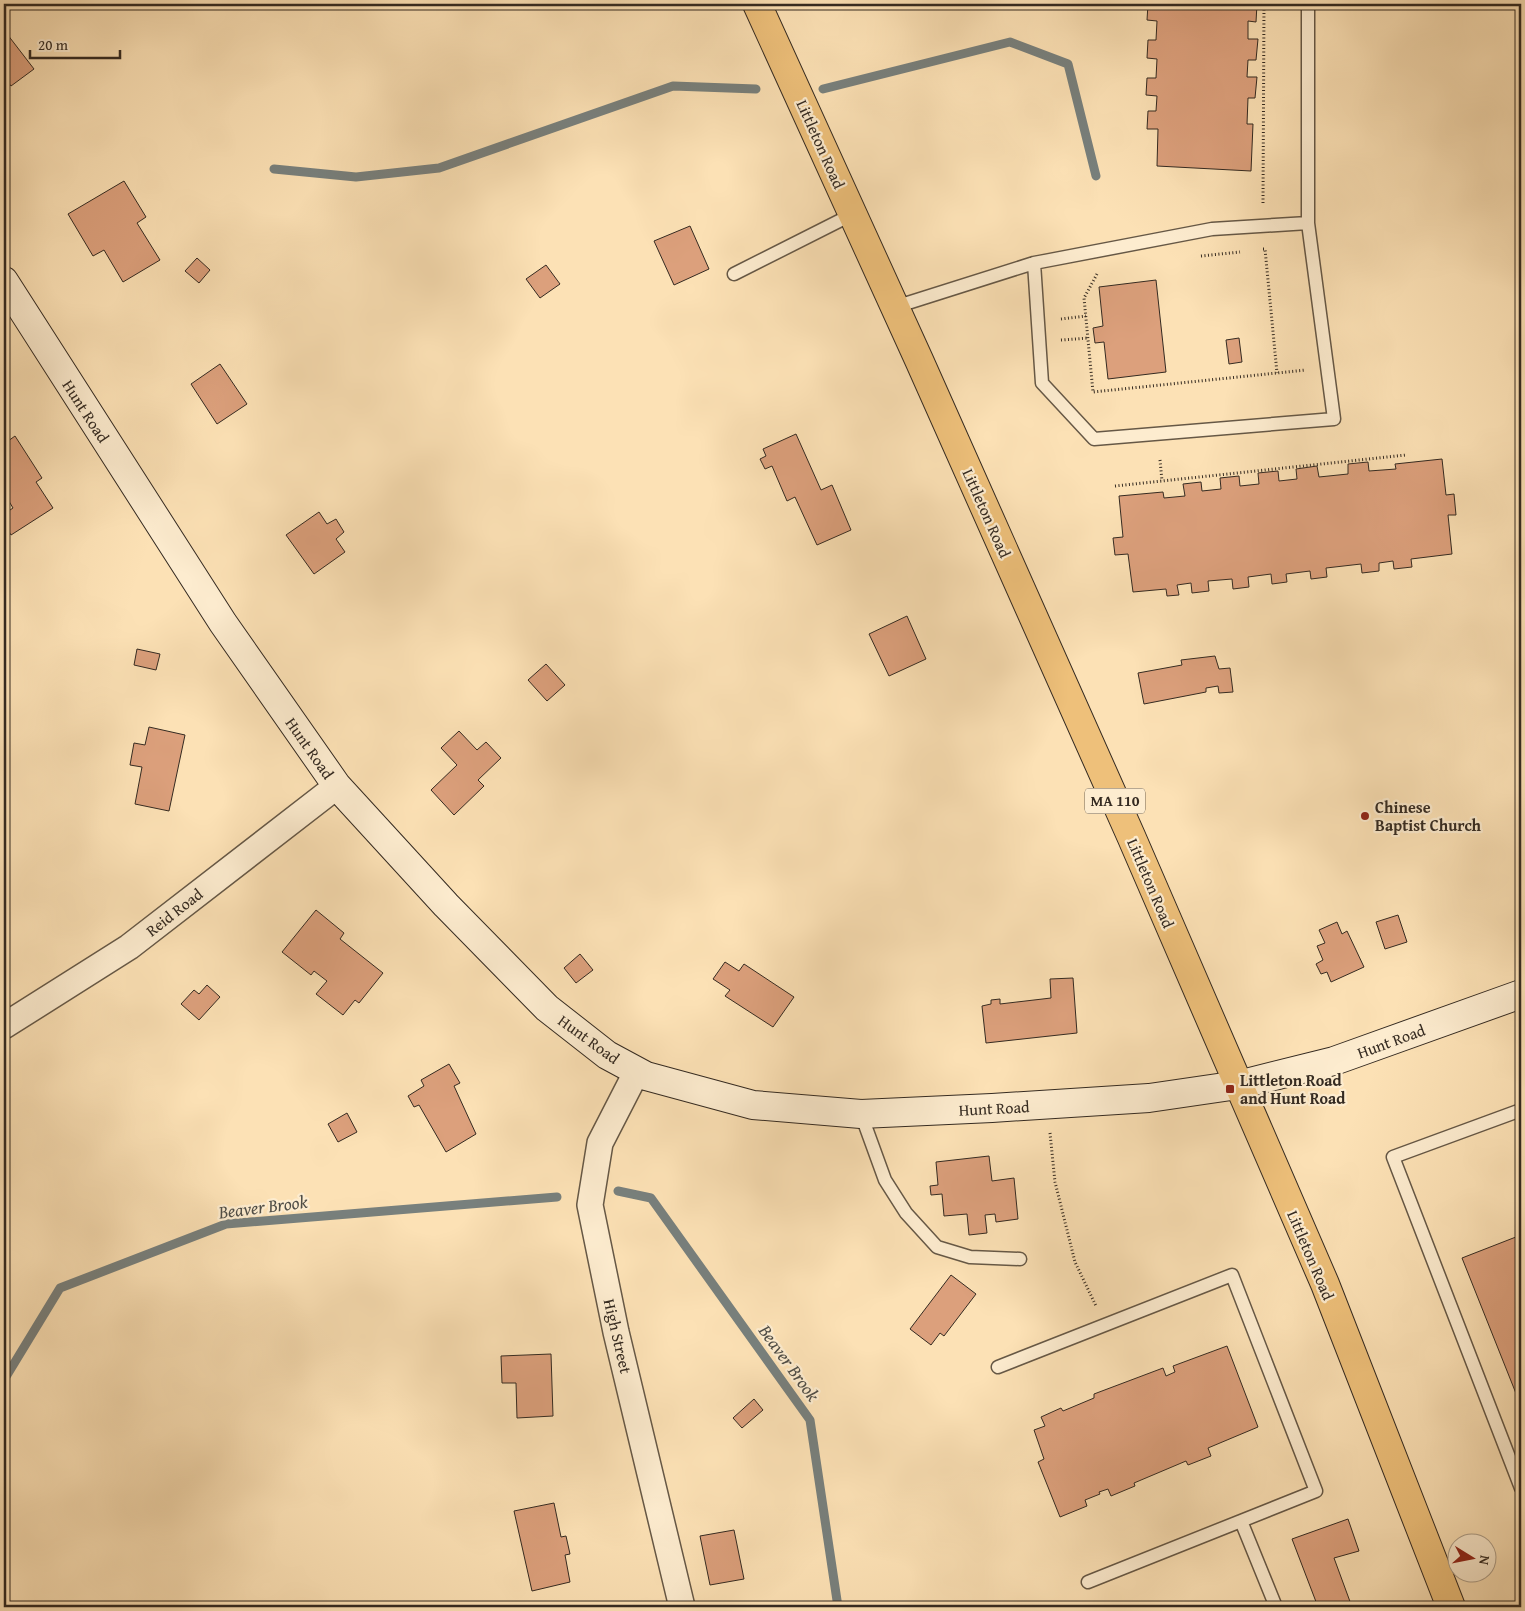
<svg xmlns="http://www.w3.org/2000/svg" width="1525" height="1611" viewBox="0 0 1525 1611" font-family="'Gentium Book Plus',serif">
  <rect width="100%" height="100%" fill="#fce1b5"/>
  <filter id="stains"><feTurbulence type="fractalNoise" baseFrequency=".004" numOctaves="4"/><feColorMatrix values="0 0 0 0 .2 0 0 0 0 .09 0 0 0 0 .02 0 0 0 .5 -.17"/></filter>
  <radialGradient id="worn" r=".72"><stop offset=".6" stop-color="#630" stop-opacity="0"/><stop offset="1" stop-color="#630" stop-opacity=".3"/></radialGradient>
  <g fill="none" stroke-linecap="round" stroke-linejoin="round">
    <path stroke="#78807d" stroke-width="9" d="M823,89L1010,42L1068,64L1096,176
      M274,169L356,177L439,168L673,86L756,89
      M618,1191L651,1198L810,1420L838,1607
      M4,1380L60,1288L226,1224L557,1197"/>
  </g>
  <path fill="#dca07c" stroke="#342a21" d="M1148,4H1257L1256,22L1248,21V39H1258L1256,60H1248L1247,77H1257L1255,98H1248L1247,124H1253L1251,171L1157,166L1158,129H1147L1148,111H1156L1157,96L1146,95L1147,78H1156L1157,59L1147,58L1148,40H1156L1157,21L1147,20Z
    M4,30L34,69L11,86L4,77Z
    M124,181L146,217L137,223L160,260L123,282L104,250L93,256L68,214Z
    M690,226L709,269L674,285L654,241Z
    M197,258L210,270L199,283L185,271Z
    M546,265L560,284L540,298L526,279Z
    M1156,280L1166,372L1108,379L1104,342L1095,343L1093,328L1103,326L1099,287Z
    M1239,338L1242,362L1229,364L1226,340Z
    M220,364L247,404L217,424L191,384Z
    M796,434L821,490L832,485L851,530L817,545L795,497L787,501L772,466L765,469L760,459L766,456L763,449Z
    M15,436L42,478L36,482L53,508L11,535L4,523V514L13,508L4,493V444Z
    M1442,459L1446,495L1454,494L1456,515H1448L1452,554L1411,559L1412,567L1394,569L1393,561L1379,563V571L1362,573L1361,564L1326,568L1327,577L1311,579L1310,571L1286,574L1287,582L1272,584L1271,574L1248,577L1249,587L1233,589L1232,579L1208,581L1209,591L1192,593L1191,583L1177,585L1179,595L1167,596L1166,589L1133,592L1128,554L1115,555L1113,538L1123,537L1119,496L1163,492L1164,498L1185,496L1183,484L1201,482L1202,491L1221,489L1220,478L1239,476L1240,486L1259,484L1258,473L1278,471L1279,481L1297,479L1296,469L1317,466L1319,477L1348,474V464L1368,462L1369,471L1396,469L1395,464Z
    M319,512L327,524L336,519L344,532L336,539L345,552L314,574L286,535Z
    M907,616L926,659L889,676L869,634Z
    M137,649L160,654L156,670L134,665Z
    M1215,656L1219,669L1230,668L1233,692L1219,693L1218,686L1206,688V692L1144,704L1138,673L1182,665L1181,660Z
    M546,664L565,685L547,701L528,680Z
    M149,727L185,735L169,811L135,804L142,767L130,765L134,743L145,745Z
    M459,731L477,750L486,742L501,758L478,780L484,786L454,815L431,790L457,765L441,748Z
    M316,910L344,933L340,939L383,973L359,1003L355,1000L343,1015L316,994L327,981L314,971L311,975L282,952Z
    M1398,915L1407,942L1385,949L1376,922Z
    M1337,922L1342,934L1347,931L1364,967L1331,982L1327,972L1321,974L1316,964L1323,960L1317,946L1325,943L1319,930Z
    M580,954L593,970L576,983L564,968Z
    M725,962L739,971L744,964L794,997L773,1027L725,996L730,990L713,979Z
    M1073,978L1077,1033L986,1043L982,1006L991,1004V1000L1000,999V1004L1051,998L1050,979Z
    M207,985L220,997L199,1020L181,1004L194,990L199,994Z
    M449,1064L460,1083L454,1086L476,1134L446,1152L419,1105L414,1107L408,1096L424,1086L421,1080Z
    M347,1113L357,1132L338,1142L328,1124Z
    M989,1156L992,1181L1014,1178L1018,1219L996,1222L995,1214L985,1215L987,1233L969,1235L967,1214L944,1216L942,1194L931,1195L930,1186L938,1185L936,1162Z
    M1521,1235V1406L1462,1258Z
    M951,1275L976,1294L944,1336L940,1333L931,1345L910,1329Z
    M1227,1346L1258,1427L1208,1448L1211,1456L1188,1465L1186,1461L1134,1483L1135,1486L1111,1496L1108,1489L1099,1492L1100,1494L1085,1500L1087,1506L1060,1517L1038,1462L1044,1459L1034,1430L1045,1426L1041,1417L1061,1408L1063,1411L1094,1398V1394L1163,1368L1166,1376L1175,1372L1173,1366Z
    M551,1354L553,1416L517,1418L516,1383H502L501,1356Z
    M754,1399L763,1410L742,1428L733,1418Z
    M554,1503L561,1537L566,1536L570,1554L565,1555L570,1582L532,1591L514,1511Z
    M1348,1519L1359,1551L1334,1558L1352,1607H1318L1292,1539Z
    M734,1530L744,1579L710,1585L700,1536Z
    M1200,1603L1202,1607H1183Z"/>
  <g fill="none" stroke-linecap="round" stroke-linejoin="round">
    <defs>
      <path id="lane" d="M1034,263L1042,383L1094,439L1334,419L1308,223V4
        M734,274L853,214
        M895,307L1034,263L1212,229L1308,223
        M1521,1110L1393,1157L1521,1488
        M861,1114L885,1180L906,1213L937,1247L970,1257L1020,1259
        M998,1367L1232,1275L1316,1491L1241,1521
        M1088,1582L1241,1521L1276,1607"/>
      <path id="street" d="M4,1026L129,947L337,786
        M637,1071L600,1143L590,1205L616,1332L682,1607"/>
      <path id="secondary" d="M4,281L223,623L337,786L446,905L547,1008L607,1055L646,1076L753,1105L861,1114L992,1108L1149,1098L1238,1085L1334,1061L1521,994"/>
      <path id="primary" d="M757,4L919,360L1131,836L1325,1284L1451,1607"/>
    </defs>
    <use href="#lane" stroke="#665846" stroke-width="15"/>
    <use href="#street" stroke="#665846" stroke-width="28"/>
    <use href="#secondary" stroke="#342a21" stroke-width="30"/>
    <use href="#primary" stroke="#342a21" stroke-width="30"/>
    <path stroke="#342a21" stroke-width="3" stroke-dasharray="1 2.5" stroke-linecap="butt" d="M1263,203L1264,4
      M1263,249H1265L1277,373
      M1201,256L1240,252
      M1097,274L1084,298L1093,392L1306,370
      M1061,319L1086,316
      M1061,340L1088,338
      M1160,460L1162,481
      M1115,486L1406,455
      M1050,1133L1055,1182L1075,1262L1096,1306"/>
    <use href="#lane" stroke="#fdeccf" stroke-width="12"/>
    <use href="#street" stroke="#fdeccf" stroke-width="25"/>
    <use href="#secondary" stroke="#fdeccf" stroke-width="28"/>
    <use href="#primary" stroke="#eec07a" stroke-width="28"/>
  </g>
  <g fill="#8f2418" stroke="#fdeccf" stroke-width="2">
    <circle cx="1365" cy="816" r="5"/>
    <rect x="1225" y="1084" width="10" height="10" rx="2.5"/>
  </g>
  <g text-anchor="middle" stroke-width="4.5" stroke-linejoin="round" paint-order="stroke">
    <rect fill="#fdeccf" stroke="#706455" stroke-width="1" x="1085" y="788.5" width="60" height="25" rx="4"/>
    <g font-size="15" font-weight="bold" fill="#342a21">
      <text x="1115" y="806">MA 110</text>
    </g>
    <g font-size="16" fill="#342a21" stroke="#fdeccf">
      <text transform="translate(821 144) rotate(66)" y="6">Littleton Road</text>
      <text transform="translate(86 411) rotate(57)" y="6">Hunt Road</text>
      <text transform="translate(987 513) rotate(66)" y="6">Littleton Road</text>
      <text transform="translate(310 748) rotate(55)" y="6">Hunt Road</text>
      <text transform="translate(1151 883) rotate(67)" y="6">Littleton Road</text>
      <text transform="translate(174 912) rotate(-38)" y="6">Reid Road</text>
      <text transform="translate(589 1039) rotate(36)" y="6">Hunt Road</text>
      <text transform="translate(1391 1041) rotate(-20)" y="6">Hunt Road</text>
      <text transform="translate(994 1108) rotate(-3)" y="6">Hunt Road</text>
      <text transform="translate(1311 1255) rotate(67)" y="6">Littleton Road</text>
      <text transform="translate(618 1336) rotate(77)" y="6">High Street</text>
    </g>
    <g font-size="16" font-weight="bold" fill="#342a21" stroke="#fdeccf" text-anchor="start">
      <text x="1375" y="813">Chinese<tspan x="1375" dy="18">Baptist Church</tspan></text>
      <text x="1240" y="1086">Littleton Road<tspan x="1240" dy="18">and Hunt Road</tspan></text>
    </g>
    <g font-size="18" font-style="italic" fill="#504e47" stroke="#fdeccf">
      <text transform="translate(263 1207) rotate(-7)" y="6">Beaver Brook</text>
      <text transform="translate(789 1363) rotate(54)" y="6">Beaver Brook</text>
    </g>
  </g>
  <rect width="1525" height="1611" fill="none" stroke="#fce1b5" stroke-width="20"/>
  <rect x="5" y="5" width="1515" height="1601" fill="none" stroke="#342a21" stroke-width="2.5"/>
  <rect x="10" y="10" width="1505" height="1591" fill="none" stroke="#342a21"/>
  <g transform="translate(1472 1558) rotate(100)"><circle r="24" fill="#fdeccf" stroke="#ad9e89"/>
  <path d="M0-4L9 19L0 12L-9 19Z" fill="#8f2418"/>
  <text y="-8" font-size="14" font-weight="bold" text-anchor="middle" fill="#342a21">N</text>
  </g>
  <path d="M30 50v8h90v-8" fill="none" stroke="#342a21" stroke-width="2.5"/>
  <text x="38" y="50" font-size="15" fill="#342a21" stroke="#fdeccf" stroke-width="4" paint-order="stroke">20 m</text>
  <rect width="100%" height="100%" filter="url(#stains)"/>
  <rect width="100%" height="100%" fill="url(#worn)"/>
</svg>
